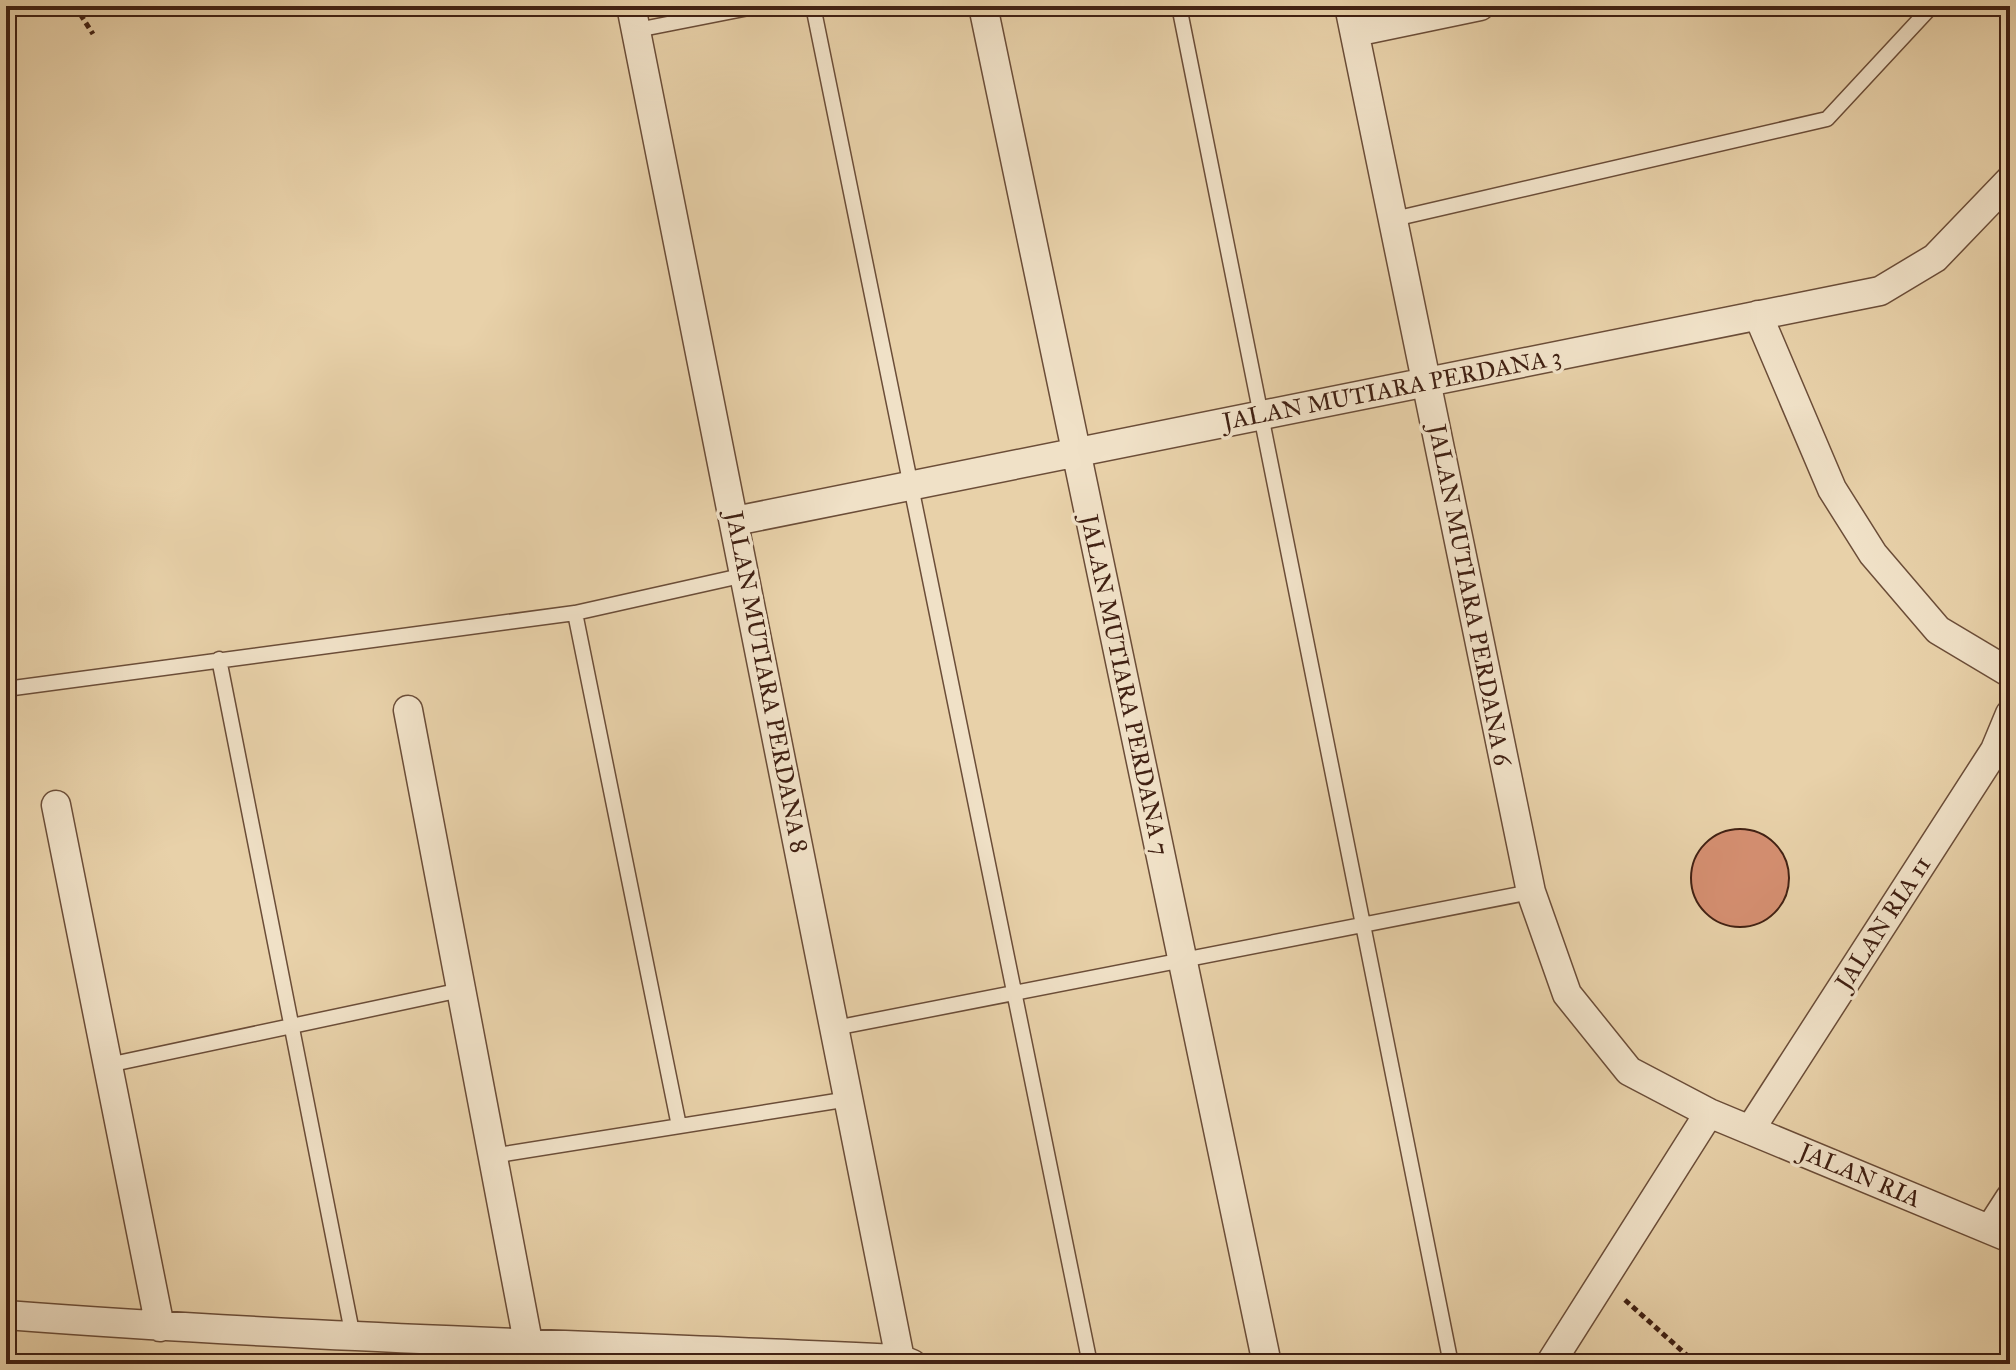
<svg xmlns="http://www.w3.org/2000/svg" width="2016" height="1370" viewBox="0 0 2016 1370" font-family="'IM FELL Great Primer',serif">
  <rect width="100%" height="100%" fill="#e8d1a9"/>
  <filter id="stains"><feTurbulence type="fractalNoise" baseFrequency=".0025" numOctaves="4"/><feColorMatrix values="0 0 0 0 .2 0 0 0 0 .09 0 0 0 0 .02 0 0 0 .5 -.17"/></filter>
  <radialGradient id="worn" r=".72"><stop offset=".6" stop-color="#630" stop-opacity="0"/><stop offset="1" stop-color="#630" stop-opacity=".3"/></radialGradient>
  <path fill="#d58f71" stroke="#412113" stroke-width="2" d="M1691 878a49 49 0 1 1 98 0a49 49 0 1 1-98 0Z"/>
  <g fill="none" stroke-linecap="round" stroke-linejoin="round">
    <defs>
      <path id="lane" d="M813,6L1090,1364
        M1179,6L1451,1364
        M637,30L759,6
        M1394,219L1827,119L1932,6
        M575,613L679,1126
        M219,659L353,1337
        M6,689L575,613L745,575
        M835,1028L1531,892
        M108,1065L461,990
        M492,1156L849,1099"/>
      <path id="street" d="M631,6L900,1359
        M983,6L1267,1364
        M1349,6L1531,892L1567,994L1629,1071L1709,1113L2010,1238
        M1355,32L1480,6
        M1758,315L1832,489L1873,554L1938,630L2010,673
        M735,521L1880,291L1935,258L2010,180
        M408,710L528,1342
        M56,805L160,1327
        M1750,1130L1995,750L2010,714
        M1990,1229L2010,1198
        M6,1315C304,1338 602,1345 900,1359L912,1364
        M1550,1364L1709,1113"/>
    </defs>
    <use href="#lane" stroke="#6b4d38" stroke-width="17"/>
    <use href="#street" stroke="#6b4d38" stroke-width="31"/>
    <path stroke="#412113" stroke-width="5" stroke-dasharray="6 4" stroke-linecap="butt" d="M75,6L93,34
      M1625,1300L1690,1358L1700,1364"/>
    <use href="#lane" stroke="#f0e1c7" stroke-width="14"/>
    <use href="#street" stroke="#f0e1c7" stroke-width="28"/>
  </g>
  <g text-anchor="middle" stroke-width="7" stroke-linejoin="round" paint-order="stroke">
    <g font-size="24" fill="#412113" stroke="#f0e1c7">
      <text transform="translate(1392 389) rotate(-11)" y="8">JALAN MUTIARA PERDANA 3</text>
      <text transform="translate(1470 595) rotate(79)" y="8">JALAN MUTIARA PERDANA 6</text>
      <text transform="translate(767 682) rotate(79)" y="8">JALAN MUTIARA PERDANA 8</text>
      <text transform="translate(1125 685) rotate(78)" y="8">JALAN MUTIARA PERDANA 7</text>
      <text transform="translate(1883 923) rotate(-57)" y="8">JALAN RIA 11</text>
      <text transform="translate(1860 1175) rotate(23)" y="8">JALAN RIA</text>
    </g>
  </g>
  <rect width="2016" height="1370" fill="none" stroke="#e8d1a9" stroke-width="32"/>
  <rect x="8" y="8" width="2000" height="1354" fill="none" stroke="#412113" stroke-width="4"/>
  <rect x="16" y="16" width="1984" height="1338" fill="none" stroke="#412113" stroke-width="2"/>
  <rect width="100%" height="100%" filter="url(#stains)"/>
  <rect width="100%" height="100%" fill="url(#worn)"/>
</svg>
